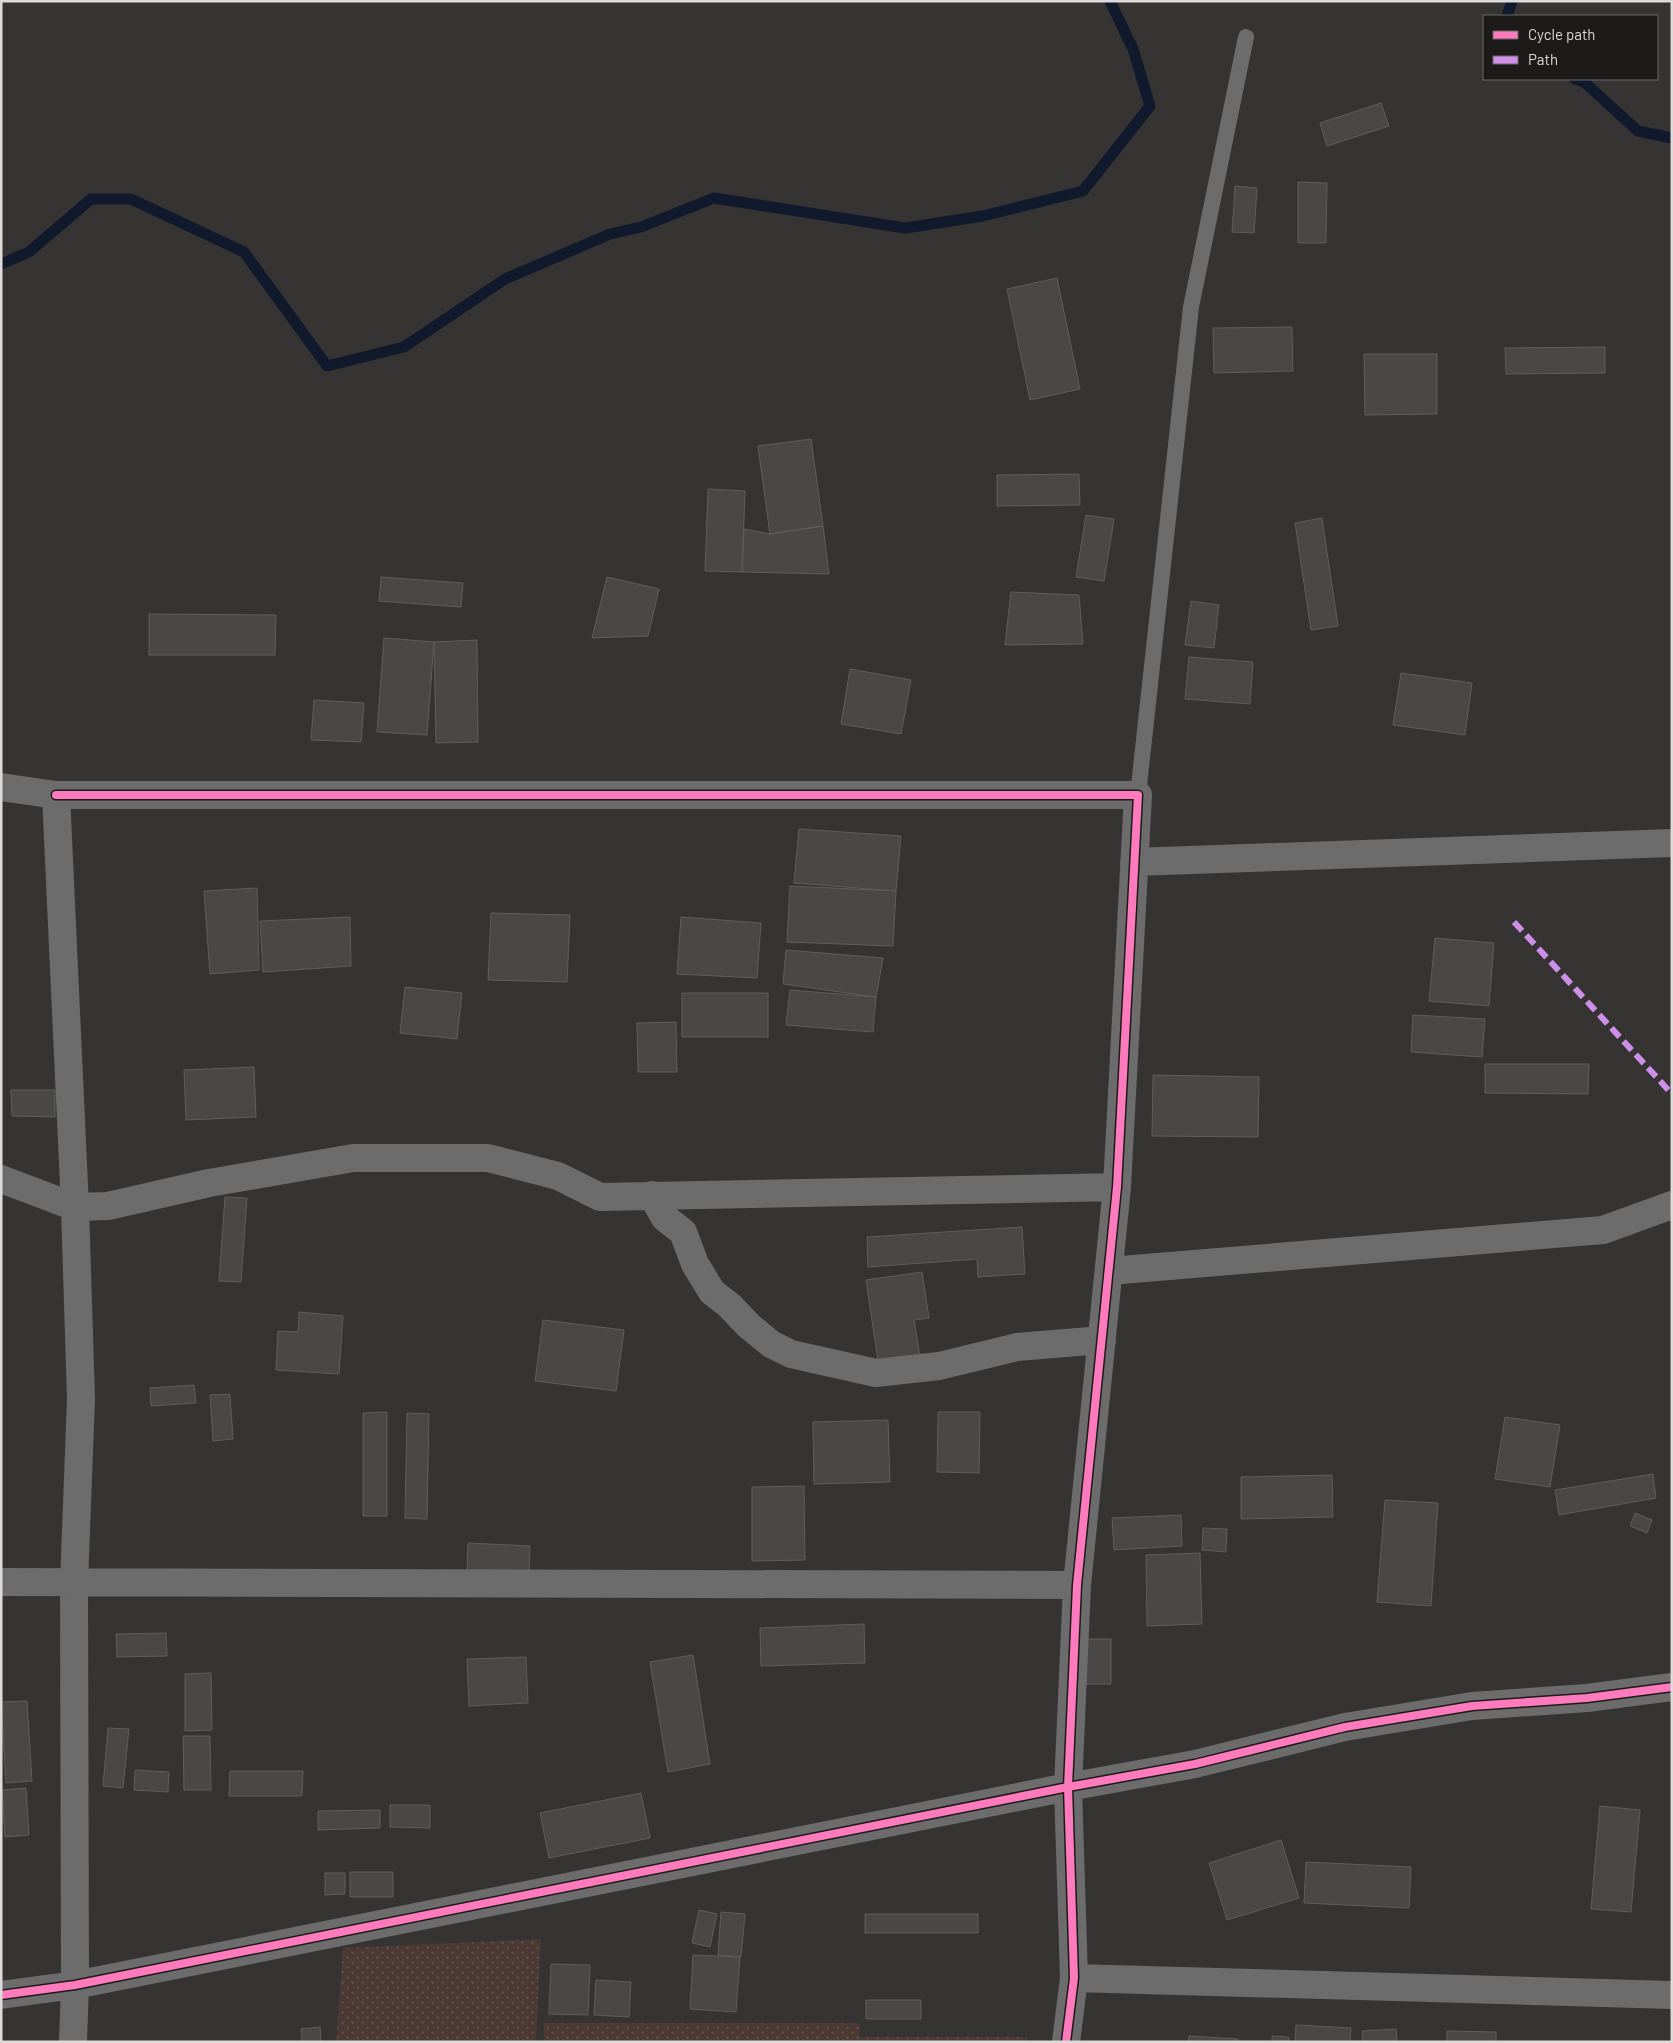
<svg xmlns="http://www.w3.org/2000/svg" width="1673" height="2043" viewBox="0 0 1673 2043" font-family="Barlow,sans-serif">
  <defs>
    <pattern id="grass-dots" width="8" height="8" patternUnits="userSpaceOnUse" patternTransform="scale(1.25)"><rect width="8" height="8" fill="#4c3934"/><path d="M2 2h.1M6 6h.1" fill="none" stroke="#655551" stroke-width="1.8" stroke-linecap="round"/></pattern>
  </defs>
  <rect width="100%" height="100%" fill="#353433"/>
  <path fill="url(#grass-dots)" d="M541,1939L536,2042H336L343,1948Z
    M544,2023H859L860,2037H1027V2042H544Z"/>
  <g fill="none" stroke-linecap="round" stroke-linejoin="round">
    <path stroke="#11192d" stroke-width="11" d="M1507,16L1512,1
      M1575,79L1584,82L1638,131L1672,138
      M1,264L29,252L91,199H131L244,252L327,366L404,347L505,279L610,234L641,227L714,198L905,228L983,216L1083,191L1150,106L1133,49L1110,1"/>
  </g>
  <path fill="#494847" stroke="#5f5e5d" d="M1381,103L1389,126L1327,146L1320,123Z
    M1298,182L1327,183L1326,243H1298Z
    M1235,186L1257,188L1254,233L1232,232Z
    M1057,278L1080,389L1030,400L1007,289Z
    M1292,327L1293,371L1214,373L1213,328Z
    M1605,347V373L1506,374L1505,348Z
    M1364,354H1437V414L1365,415Z
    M811,439L823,526L770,534L758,446Z
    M1079,474L1080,505L997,506V475Z
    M708,489L745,491L742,572L705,571Z
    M1086,515L1114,519L1104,581L1076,577Z
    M1322,518L1338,626L1311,630L1295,523Z
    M823,526L829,574L742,572L744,529L770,534Z
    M381,577L463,583L461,607L379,601Z
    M607,577L659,589L648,636L592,638Z
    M1011,592L1079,595L1083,644L1005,645Z
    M1191,601L1219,605L1214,648L1185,645Z
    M149,614L276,615L275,655H149Z
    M384,638L434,642L427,735L377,732Z
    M477,640L478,742L436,743L434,642Z
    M1189,657L1253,662L1250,704L1185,699Z
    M850,669L911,680L901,734L841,724Z
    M1401,673L1472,683L1465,735L1393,725Z
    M314,700L364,703L361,742L311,740Z
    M799,829L901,836L896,891L794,883Z
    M790,886L896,891L893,946L787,942Z
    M257,888L259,970L210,974L204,891Z
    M491,913L570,915L567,982L488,980Z
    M350,917L351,966L263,972L260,921Z
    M681,917L761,923L757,978L677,974Z
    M1435,938L1494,943L1489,1006L1429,1001Z
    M786,950L883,958L876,997L783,984Z
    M405,987L462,993L457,1039L400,1033Z
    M790,990L876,997L873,1032L786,1025Z
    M682,993H768V1037H682Z
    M1413,1015L1485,1019L1482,1057L1411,1052Z
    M676,1022L677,1072H638L637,1023Z
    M1485,1064H1589L1588,1094L1485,1093Z
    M254,1067L256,1117L186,1120L184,1070Z
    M1153,1075L1259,1077L1258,1137L1152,1136Z
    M11,1090H55V1117L12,1116Z
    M225,1197L247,1198L241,1282L219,1281Z
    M1022,1227L1025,1274L978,1277L977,1259L868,1267L867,1237Z
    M922,1272L929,1318L914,1320L921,1363L879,1368L866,1280Z
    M299,1312L343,1316L339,1374L276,1370L278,1331L298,1332Z
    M543,1320L624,1330L616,1391L535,1381Z
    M194,1385L196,1403L151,1406L150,1388Z
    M230,1394L233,1439L213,1441L210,1395Z
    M387,1412V1516H363V1413Z
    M938,1412H980L979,1473L937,1472Z
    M407,1413L429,1414L427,1519L405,1518Z
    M1505,1417L1560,1425L1550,1487L1495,1479Z
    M888,1420L890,1482L814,1484L813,1422Z
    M1653,1474L1656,1498L1559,1515L1555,1490Z
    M1332,1475L1333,1517L1241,1519V1477Z
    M804,1486L805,1560L752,1561V1487Z
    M1385,1500L1438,1503L1431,1606L1377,1602Z
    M1635,1513L1652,1520L1647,1533L1630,1526Z
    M1181,1515L1182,1546L1114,1550L1112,1518Z
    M1203,1528L1227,1529L1226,1552L1202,1550Z
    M468,1543L530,1546L529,1573L467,1571Z
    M1200,1553L1202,1624L1147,1626L1146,1555Z
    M864,1624L865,1663L761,1666L760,1628Z
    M166,1633L167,1656L117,1657L116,1634Z
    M1087,1639H1111V1684H1086Z
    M693,1655L710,1764L668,1772L650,1662Z
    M526,1657L528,1703L469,1706L467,1659Z
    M211,1673L212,1730L185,1731V1674Z
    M27,1701L32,1781L6,1783L1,1702Z
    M108,1728L129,1729L123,1788L103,1786Z
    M183,1736H210L211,1790H184Z
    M135,1770L169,1772L168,1792L134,1790Z
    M230,1771H303L302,1796H229Z
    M26,1788L29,1835L5,1837L2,1790Z
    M641,1793L650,1838L549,1858L540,1813Z
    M390,1805H430V1828L390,1827Z
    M1600,1806L1640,1810L1631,1912L1591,1909Z
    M380,1810V1828L318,1830V1811Z
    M1281,1840L1299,1898L1227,1920L1209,1863Z
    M1306,1862L1411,1867L1409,1908L1304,1903Z
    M350,1872H393V1897H350Z
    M325,1873H345V1894L325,1895Z
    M699,1910L717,1914L710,1947L692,1943Z
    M721,1912L745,1914L741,1957L718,1955Z
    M865,1914H978V1933H865Z
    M693,1955L740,1957L736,2012L690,2009Z
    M551,1964L590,1965L588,2015L549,2014Z
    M596,1980L631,1982L629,2017L594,2015Z
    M866,2000H921V2019H866Z
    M1296,2025L1351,2028L1350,2042H1295Z
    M320,2027L321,2042H302L301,2029Z
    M1396,2029L1397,2042H1363L1362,2031Z
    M1447,2031L1496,2032V2042H1447Z
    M1189,2036L1238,2039V2042H1188Z
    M1272,2036L1289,2037L1288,2042H1272Z"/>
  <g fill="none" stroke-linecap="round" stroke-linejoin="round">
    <path stroke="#6d6c6c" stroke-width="16" d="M1138,795L1191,307L1246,37"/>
    <path stroke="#6d6c6c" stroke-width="28" d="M1,787L56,795L75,1207L81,1399L74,1583L75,1985L73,2042
      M56,795H1138L1117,1187L1077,1585L1068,1787L1074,1978L1066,2042
      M1134,862L1672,843
      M1,1179L75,1207L108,1206L209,1183L353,1158H488L558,1176L600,1197L1117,1187
      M652,1195L665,1218L683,1232L695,1264L712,1292L729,1305L749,1326L771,1344L791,1354L876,1373L939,1366L1017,1347L1102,1340
      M1109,1271L1603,1230L1672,1205
      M1,1582L1077,1585
      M1074,1978L1672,1995
      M1,1995L75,1985L1068,1787L1195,1764L1345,1727L1472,1706L1587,1698L1672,1687"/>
    <path stroke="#ce8fe9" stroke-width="6" stroke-dasharray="12 6" stroke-linecap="butt" d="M1514,922L1672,1094"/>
    <defs>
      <path id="cycleway" d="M56,795H1138L1117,1187L1077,1585L1068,1787L1074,1978L1066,2042
        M1,1995L75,1985L1068,1787L1195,1764L1345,1727L1472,1706L1587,1698L1672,1687"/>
    </defs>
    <use href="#cycleway" stroke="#1c1b1a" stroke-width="11"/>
    <use href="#cycleway" stroke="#fd7abc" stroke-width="8"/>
  </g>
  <rect width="1673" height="2043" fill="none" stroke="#dddbda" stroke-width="5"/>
  <rect x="1483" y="15" width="175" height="65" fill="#1c1b1a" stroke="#696867"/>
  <rect x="1493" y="31" width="25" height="8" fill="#fd7abc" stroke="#696867"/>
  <text x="1528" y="40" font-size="15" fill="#dddbda">Cycle path</text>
  <rect x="1493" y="56" width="25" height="8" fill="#ce8fe9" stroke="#696867"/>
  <text x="1528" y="65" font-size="15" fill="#dddbda">Path</text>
</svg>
